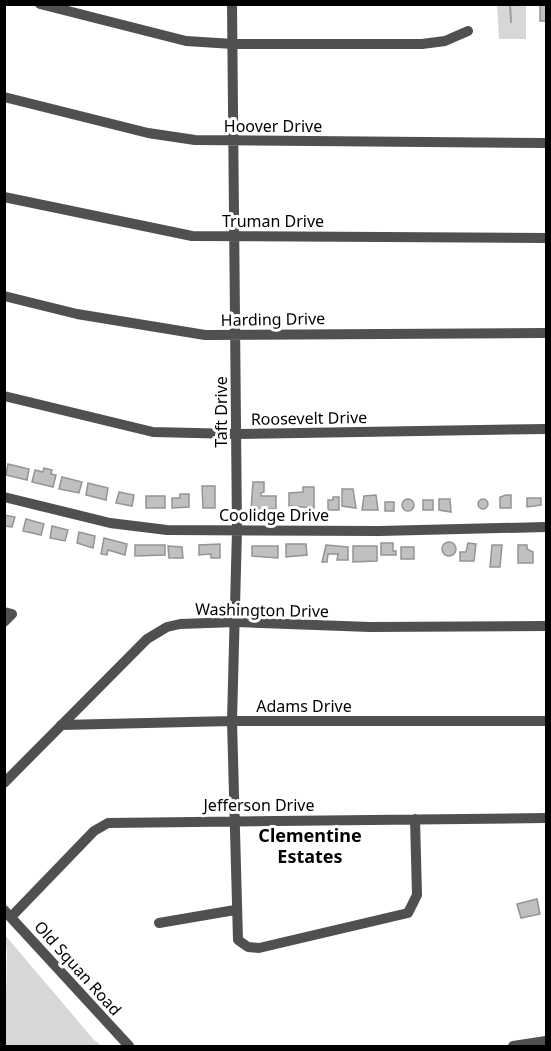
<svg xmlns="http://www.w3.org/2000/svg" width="551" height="1051" viewBox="0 0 551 1051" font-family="'Noto Sans',sans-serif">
  <rect width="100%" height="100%" fill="#fff"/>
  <path fill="#d7d7d7" d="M497,5H526V39H499Z
    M5,935L94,1040L102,1046H5L7,954Z"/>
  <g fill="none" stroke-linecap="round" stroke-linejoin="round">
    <path stroke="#9e9e9e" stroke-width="2" d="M510,4L511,22"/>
  </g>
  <path fill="#c0c0c0" stroke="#949494" stroke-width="1.5" d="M540,4H546V21H540Z
    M8,464L29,469L27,480L6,475Z
    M44,468L52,470L51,474L56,475L53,487L32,482L35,470L43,472Z
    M62,477L82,482L79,493L59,489Z
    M253,482H264V492L261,493V496H276V509H251Z
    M88,483L108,488L106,500L86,495Z
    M202,486H215V508H203Z
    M303,487H314V508L289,506V493L303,492Z
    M342,489H353L356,508L342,506Z
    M119,492L134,495L132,506L116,503Z
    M180,494H189V507L172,508V498H180Z
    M376,495L378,510H362L364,496Z
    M506,495H511V508H500V497Z
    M146,496H165V508H146Z
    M333,497H339V510H328V500H333Z
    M527,498H541V505L527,507Z
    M478 504a5 5 0 1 1 10 0a5 5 0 1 1-10 0Z
    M402 505a6 6 0 1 1 12 0a6 6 0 1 1-12 0Z
    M439,499H450L451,512L439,510Z
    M423,500H433V510H423Z
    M385,502H394V511H385Z
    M4,515L15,517L12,527L4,526Z
    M26,519L44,524L41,535L23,531Z
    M52,526L68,530L65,541L50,538Z
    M79,532L95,536L93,548L77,543Z
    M104,538L127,544L125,555L108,550L107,555L101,554Z
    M442 549a7 7 0 1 1 14 0a7 7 0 1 1-14 0Z
    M381,543H393V551H396V555H381Z
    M468,543L476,544L474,561H460V552H466Z
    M220,544V558H211V554L199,555V545Z
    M286,544H306L307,555L286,557Z
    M135,545H165V555L135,556Z
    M326,545L348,547V560H337L338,554H328L327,562H322Z
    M492,545H502L500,567H490Z
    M518,545H527V549L533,552V563H518Z
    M168,546L182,547L183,558H169Z
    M252,546H278V558L252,556Z
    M353,546H377V561L353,562Z
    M401,547H414V559H401Z
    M537,899L540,914L521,918L517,904Z"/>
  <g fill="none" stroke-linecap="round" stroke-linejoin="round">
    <path stroke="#505050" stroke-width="10" d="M40,4L186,41L233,44H422L445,41L468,31
      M232,4L237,530L232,721L238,940L248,947L259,948L408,913L417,895L415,819
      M4,97L148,133L195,140L546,143
      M4,197L192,236L546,238
      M4,296L77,314L205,335L546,333
      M4,396L153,432L236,434L546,429
      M4,497L110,523L167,530L379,531L546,527
      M4,612L12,614L4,622
      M61,725L232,721H546
      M4,783L147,639L167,627L180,624L236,622L370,627L546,626
      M4,910L129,1046
      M11,917L94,831L108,823L546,818
      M159,923L235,910
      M513,1046L546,1041"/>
  </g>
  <g text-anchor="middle" stroke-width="6" stroke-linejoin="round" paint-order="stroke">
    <g font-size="16" fill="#000" stroke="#fff">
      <text x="273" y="132">Hoover Drive</text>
      <text x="273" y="227">Truman Drive</text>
      <text transform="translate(273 319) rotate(-1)" y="6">Harding Drive</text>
      <text transform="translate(221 412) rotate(-90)" y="6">Taft Drive</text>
      <text transform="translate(309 418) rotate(-1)" y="6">Roosevelt Drive</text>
      <text x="274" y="521">Coolidge Drive</text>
      <text transform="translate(262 610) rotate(1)" y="6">Washington Drive</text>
      <text x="304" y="712">Adams Drive</text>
      <text x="259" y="811">Jefferson Drive</text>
      <text transform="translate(78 968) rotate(48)" y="6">Old Squan Road</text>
    </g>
    <g font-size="18" font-weight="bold" fill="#000" stroke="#fff">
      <text x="310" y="842">Clementine<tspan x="310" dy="21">Estates</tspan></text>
    </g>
  </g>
  <rect width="551" height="1051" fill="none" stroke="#000000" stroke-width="12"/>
</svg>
